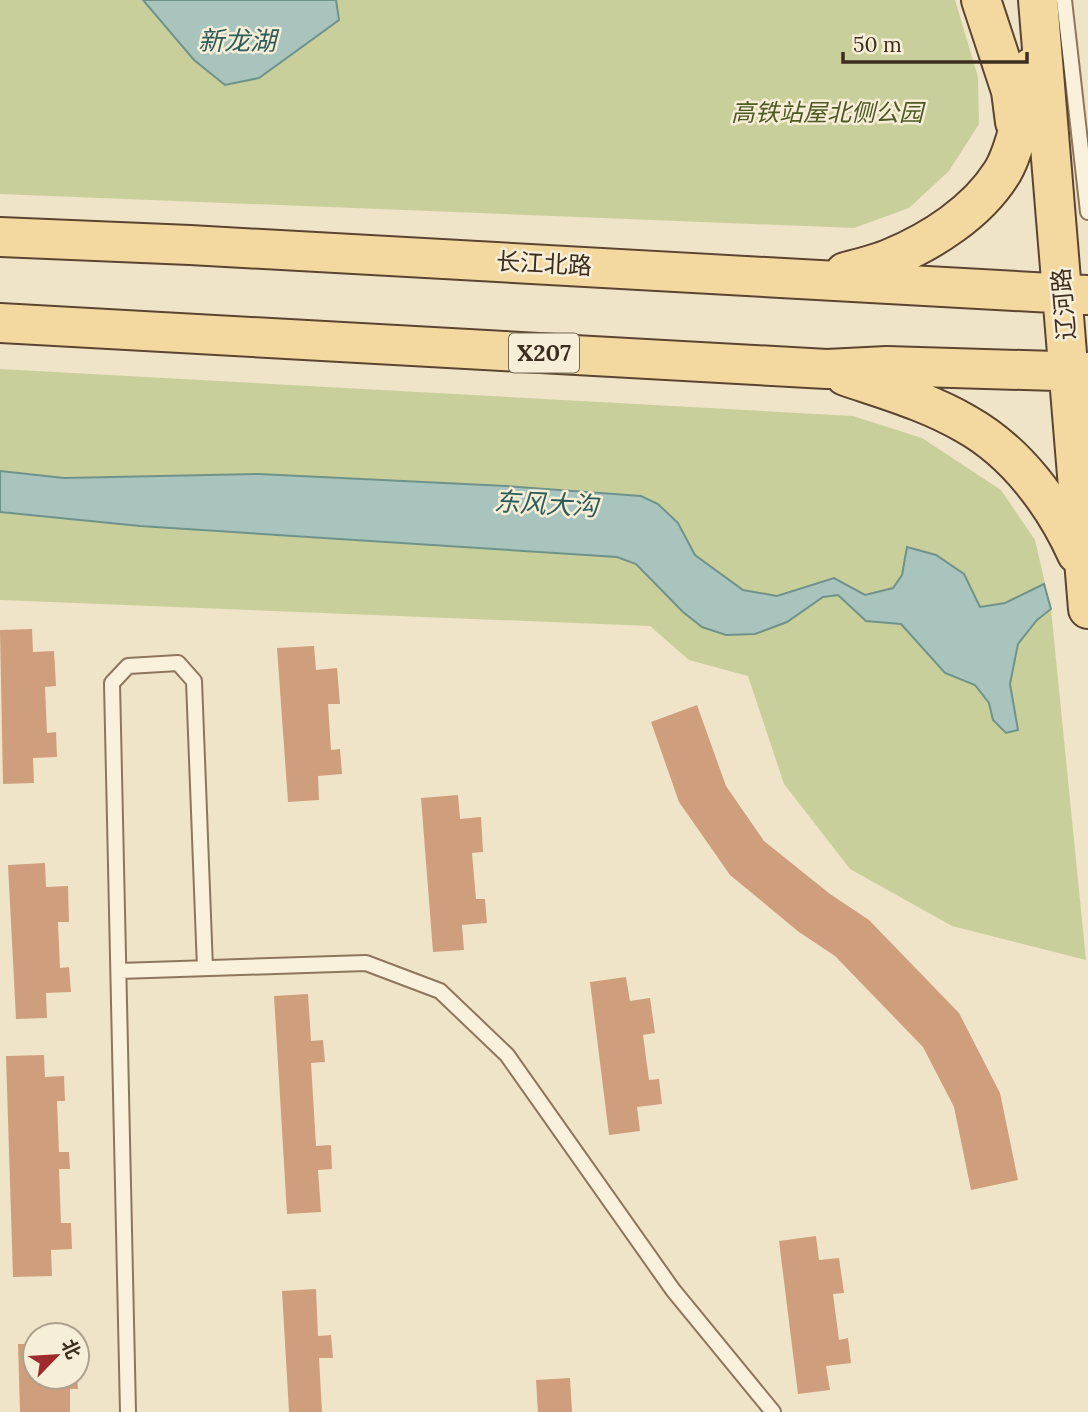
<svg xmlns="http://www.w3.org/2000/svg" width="1088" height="1412" viewBox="0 0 1088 1412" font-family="Lora,'Noto Sans SC',serif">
  <rect width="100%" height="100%" fill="#f0e4c8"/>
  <path fill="#c9cf9b" d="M0,0H955L978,77L979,124L949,171L909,208L854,228L0,194Z
    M0,369L853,416L922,438L1001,490L1035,540L1051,609L1086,960L952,926L850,869L784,784L748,676L689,660L650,626L0,600Z"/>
  <path fill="#a9c4bc" stroke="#6f938a" stroke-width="2" d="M143,0H336L339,20L259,78L225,85L194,60Z
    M0,471L64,478L259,474L506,486L641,496L658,504L678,523L695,555L743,590L777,596L834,578L865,595L893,588L902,575L907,547L936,555L964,574L980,607L1005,603L1044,584L1051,609L1037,620L1018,644L1010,684L1018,730L1006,733L993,720L989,703L975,685L945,673L901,624L866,621L838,595L823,597L787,622L755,634L726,635L702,627L683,612L636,564L617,557L140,526L0,512Z"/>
  <path fill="#cf9f7d" d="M32,629L33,652L54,651L56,686L45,687L47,733L56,732L57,757L33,758L34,783L3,784L0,630Z
    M314,646L316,670L337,668L340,704H328L331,750L340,749L342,774L318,776L319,800L288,802L277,648Z
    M697,705L726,786L764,841L830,894L869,920L959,1013L1000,1093L1018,1180L971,1190L954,1107L923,1047L835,956L799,932L730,875L679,802L651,722Z
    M458,795L460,819L481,817L483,852L472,853L476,899H485L487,923L462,925L464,950L433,952L421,798Z
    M45,863L46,887L68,886L69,922H58L60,968L69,967L71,992L46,993L47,1018L16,1019L8,865Z
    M626,977L630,1001L650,998L655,1033L643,1035L649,1080L659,1079L662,1104L637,1107L640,1131L609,1135L590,982Z
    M308,994L311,1041L323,1040L325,1062L311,1063L316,1146L331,1145L332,1169L318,1170L321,1212L287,1214L274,996Z
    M44,1055L45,1077L64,1076L65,1101H57L59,1152H69L70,1169H59L61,1223H71L72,1249L51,1250L52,1276L13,1277L6,1056Z
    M816,1236L819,1260L839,1258L844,1293L833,1294L839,1340L848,1338L851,1363L826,1366L830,1390L798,1394L779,1241Z
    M316,1289L318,1336L331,1335L333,1358H319L322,1412H289L282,1291Z
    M18,1344H35V1377H77L78,1389H70V1412H20Z
    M570,1378L572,1412H538L536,1380Z"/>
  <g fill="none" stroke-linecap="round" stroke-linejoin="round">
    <defs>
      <path id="service" d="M1064,0L1088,212
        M119,971L366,963L440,991L507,1055L673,1290L773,1412
        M128,1412L112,683L128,666L178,663L194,681L205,968"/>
      <path id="primary" d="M981,0L1011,91L1015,122
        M1038,0L1088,609
        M0,237L190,245L1088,295
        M845,272C860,268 877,264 891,258C932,241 977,212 1001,174C1015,154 1028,92 1032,67
        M0,323L827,369L887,366L1088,372
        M845,376C886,390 929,402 966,424C1016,452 1054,503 1077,554"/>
    </defs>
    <use href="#service" stroke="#8d765c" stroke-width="18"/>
    <use href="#primary" stroke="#5b4430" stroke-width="42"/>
    <use href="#service" stroke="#faf1dc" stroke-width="14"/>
    <use href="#primary" stroke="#f3d9a0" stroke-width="38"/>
  </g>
  <g text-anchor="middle" stroke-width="5" stroke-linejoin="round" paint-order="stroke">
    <rect fill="#f7eed8" stroke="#756857" stroke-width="2" x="509" y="333.5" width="70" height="39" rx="5"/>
    <g font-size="23" font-weight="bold" fill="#3d2e20">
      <text x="544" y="361">X207</text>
    </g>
    <g font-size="24" font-style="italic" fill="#4d5a26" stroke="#f7eed8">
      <text x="827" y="121">高铁站屋北侧公园</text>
    </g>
    <g font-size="24" fill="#3d2e20" stroke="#f7eed8">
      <text transform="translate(544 264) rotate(3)" y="8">长江北路</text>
      <text transform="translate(1064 304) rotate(-95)" y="8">辽河路</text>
    </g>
    <g font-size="26" font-style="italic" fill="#2f5d5a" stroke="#f7eed8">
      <text x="237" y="50">新龙湖</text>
      <text transform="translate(546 504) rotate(3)" y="9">东风大沟</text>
    </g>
  </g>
  <g transform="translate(56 1356) rotate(65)"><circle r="33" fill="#f7eed8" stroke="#ada18e" stroke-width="2"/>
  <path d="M0-5L12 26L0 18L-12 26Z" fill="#9e2a2b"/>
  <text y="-10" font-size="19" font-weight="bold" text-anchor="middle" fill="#3d2e20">北</text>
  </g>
  <path d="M843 52v10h184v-10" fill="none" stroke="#3d2e20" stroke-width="3.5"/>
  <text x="853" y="52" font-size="21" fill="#3d2e20" stroke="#f7eed8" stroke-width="5" paint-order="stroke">50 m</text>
</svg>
